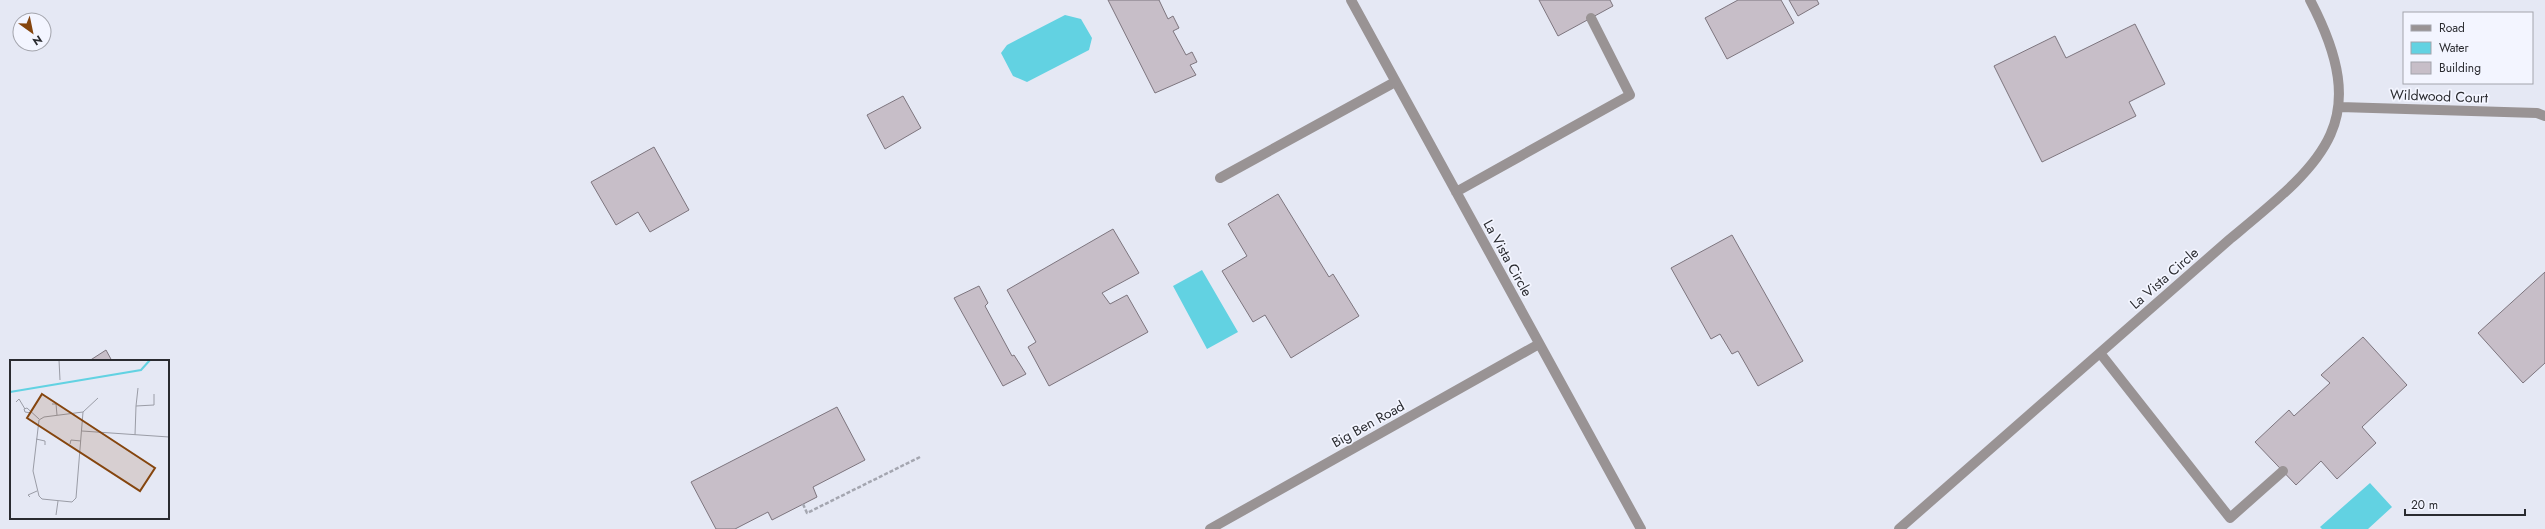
<svg xmlns="http://www.w3.org/2000/svg" width="2545" height="529" viewBox="0 0 2545 529" font-family="Jost,sans-serif">
  <rect width="100%" height="100%" fill="#e5e8f4"/>
  <path fill="#62d2e2" d="M1065,15L1081,19L1092,38L1089,50L1027,82L1013,76L1001,53L1007,45Z
    M1202,270L1238,332L1207,349L1173,286Z
    M2370,483L2392,507L2368,529H2322L2320,527Z"/>
  <path fill="#c7bec8" stroke="#7d757e" d="M1108,0H1159L1168,19L1173,16L1179,28L1173,31L1186,55L1192,52L1197,62L1190,65L1196,75L1155,93Z
    M1539,0H1610L1613,6L1558,36Z
    M1738,0H1781L1794,23L1727,59L1705,18Z
    M1789,0H1817L1819,4L1798,16Z
    M2135,24L2165,84L2129,102L2136,116L2042,162L1994,66L2055,36L2066,58Z
    M903,96L921,128L885,149L867,115Z
    M654,147L689,210L650,232L638,212L616,225L591,182Z
    M1278,194L1329,277L1333,274L1359,316L1291,358L1265,315L1253,322L1222,271L1247,256L1228,224Z
    M1113,229L1139,273L1102,293L1110,304L1127,295L1148,332L1049,386L1028,347L1036,342L1007,290Z
    M1732,235L1803,361L1758,386L1738,351L1732,354L1720,334L1711,339L1671,268Z
    M2545,272V363L2523,383L2478,333Z
    M979,286L988,303L985,306L1012,356L1014,355L1026,374L1003,386L954,298Z
    M2363,337L2407,385L2362,427L2376,443L2337,479L2321,461L2296,485L2255,442L2289,410L2294,416L2330,383L2321,375Z
    M106,350L112,361H89Z
    M837,407L865,460L813,487L817,497L772,520L768,512L735,529H716L691,482Z"/>
  <g fill="none" stroke-linecap="round" stroke-linejoin="round">
    <path stroke="#a4a6b0" stroke-width="2.5" stroke-dasharray="4 2" stroke-linecap="butt" d="M803,504L807,513L920,457"/>
    <path stroke="#999394" stroke-width="10" d="M1351,0L1641,529
      M2340,107L2537,113L2545,116
      M1220,178L1395,82
      M1456,192L1630,95L1591,18
      M2100,353L2230,518L2283,471
      M1210,529L1539,344
      M1899,529L2230,239C2323,162 2375,124 2310,0"/>
  </g>
  <g text-anchor="middle" stroke-width="3.5" stroke-linejoin="round" paint-order="stroke">
    <g font-size="14" fill="#2a2b30" stroke="#f3f5ff">
      <text transform="translate(2439 96) rotate(2)" y="5">Wildwood Court</text>
      <text transform="translate(1508 258) rotate(61)" y="5">La Vista Circle</text>
      <text transform="translate(2164 278) rotate(-41)" y="5">La Vista Circle</text>
      <text transform="translate(1368 424) rotate(-29)" y="5">Big Ben Road</text>
    </g>
  </g>
  <g transform="translate(10 360)">
    <rect width="159" height="159" fill="#e5e8f4"/>
    <path fill="none" stroke="#62d2e2" stroke-width="2" d="M0,32L131,10L140,0"/>
    <path fill="none" stroke="#9a9ca6" stroke-width="1" d="M49,0L50,20M6,42L9,39L15,49M42,44H46L47,55M126,46L128,28M73,52L66,138L62,142L32,139L29,136L23,111L29,60L34,57ZM73,52L88,38M21,53L15,52L14,49L17,48L29,59M72,71L159,77M125,75L126,46L144,45V34M26,79L35,81V85M60,84L61,80L71,81M20,137L18,135L27,131M46,155L48,141"/>
    <path fill="#85450e" fill-opacity="0.15" stroke="#85450e" stroke-width="2" d="M32,34L145,108L130,131L17,58Z"/>
    <rect width="159" height="159" fill="none" stroke="#2a2b30" stroke-width="2"/>
  </g>
  <rect x="2403" y="12" width="130" height="72" fill="#f3f5ff" stroke="#a3a4ac"/>
  <rect x="2411" y="25" width="20" height="6" fill="#999394" stroke="#a3a4ac"/>
  <text x="2439" y="32" font-size="12" fill="#2a2b30">Road</text>
  <rect x="2411" y="42" width="20" height="12" fill="#62d2e2" stroke="#a3a4ac"/>
  <text x="2439" y="52" font-size="12" fill="#2a2b30">Water</text>
  <rect x="2411" y="62" width="20" height="12" fill="#c7bec8" stroke="#a3a4ac"/>
  <text x="2439" y="72" font-size="12" fill="#2a2b30">Building</text>
  <g transform="translate(32 32) rotate(147)"><circle r="19" fill="#f3f5ff" stroke="#a3a4ac"/>
  <path d="M0-3L7 15L0 10L-7 15Z" fill="#85450e"/>
  <text y="-6" font-size="11" font-weight="bold" text-anchor="middle" fill="#2a2b30">N</text>
  </g>
  <path d="M2405 509v6h120v-6" fill="none" stroke="#2a2b30" stroke-width="2"/>
  <text x="2411" y="509" font-size="12" fill="#2a2b30" stroke="#f3f5ff" stroke-width="3" paint-order="stroke">20 m</text>
</svg>
